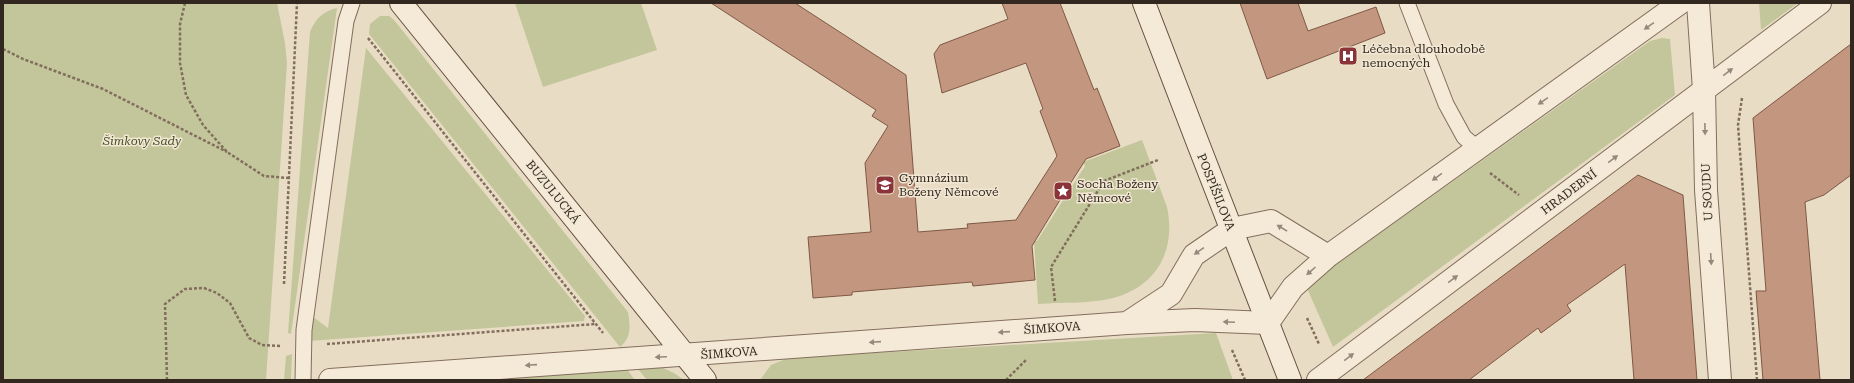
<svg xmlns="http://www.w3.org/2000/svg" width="1854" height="383" viewBox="0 0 1854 383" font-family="'Roboto Serif',serif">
  <rect width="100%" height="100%" fill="#e9dcc5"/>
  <path fill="#c3c69a" d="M3,3H277L285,43L287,63L266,380H3Z
    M515,3H641L657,50L543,87Z
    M1759,3H1798L1761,30Z
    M337,8L291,334L288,333L310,32C316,18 322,12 337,8Z
    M380,16H389L394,20L628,312C630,326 632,337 620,347L369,34L370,24Z
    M1662,38L1670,39L1675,95L1333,347L1306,286L1650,41Z
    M366,48L585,316L584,321L309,341L312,316L328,328Z
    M1142,140L1167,207C1177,253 1154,289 1109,299C1086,304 1061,302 1038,304L1034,241H1037L1085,166L1083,162Z
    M1216,333L1233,380H760L771,365L788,358Z
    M292,354L291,380H284L286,356Z
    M661,367L674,373L684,380H647L637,368Z
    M626,368L635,380H468Z"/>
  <path fill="#c3977f" stroke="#7e5845" d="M711,3H795L906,75L918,232L968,228L967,224L1016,220L1057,156L1040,111L1043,109L1026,63L942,93L934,54L940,45L1008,19L1002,3H1060L1094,90L1097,88L1120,146L1086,159L1063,195L1032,246L1035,280L973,286L972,282L852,292V295L813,298L808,237L871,232L865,163L888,126L872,116L876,110Z
    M1240,3H1298L1308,31L1376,7L1385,33L1267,79Z
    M1851,44V175L1824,195L1805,202L1820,380H1763L1756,291H1766L1753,118Z
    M1638,175L1683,195L1697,380H1634L1625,264L1567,305L1571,311L1541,333L1538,328L1469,380H1363Z"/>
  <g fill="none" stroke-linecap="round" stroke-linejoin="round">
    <defs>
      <path id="lane" d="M1407,3L1446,104L1464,137L1477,148
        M303,380L304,330L346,21L352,3"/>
      <path id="street" d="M1698,3L1704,90L1706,190L1720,380
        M1127,323L1171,294L1194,255L1232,229L1271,221L1328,256
        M330,380L1127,323L1195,320L1268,323L1293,287L1328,256L1680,3
        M1318,380L1820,3"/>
      <path id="secondary" d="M401,3L705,380
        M1144,3C1192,129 1241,254 1290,380"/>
    </defs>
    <use href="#lane" stroke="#826e5d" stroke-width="17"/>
    <use href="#street" stroke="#826e5d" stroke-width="24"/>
    <use href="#secondary" stroke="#645040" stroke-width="24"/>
    <path stroke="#826e5d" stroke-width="2.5" stroke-dasharray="3 2" stroke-linecap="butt" d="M185,3L180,24V63L186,95L203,125L227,152L264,176L288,178
      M368,38L603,333
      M3,49L23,59L103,89L227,152
      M1742,98L1738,125L1757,380
      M1490,173L1519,195
      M284,284L297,3
      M1055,301L1051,267L1104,181L1158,160
      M1307,318L1319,344
      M327,344L595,324
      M1232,350L1245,380
      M167,380L165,304L185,289L204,288L217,293L230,303L249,338L262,345L280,346
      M1006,380L1027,359"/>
    <use href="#lane" stroke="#f5ead7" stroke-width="15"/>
    <use href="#street" stroke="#f5ead7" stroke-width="22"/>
    <use href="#secondary" stroke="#f5ead7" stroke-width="22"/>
  </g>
  <defs><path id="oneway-solid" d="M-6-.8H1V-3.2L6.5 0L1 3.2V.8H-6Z"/></defs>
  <g fill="#94897b">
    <use href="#oneway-solid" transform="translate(1649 26) rotate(145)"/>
    <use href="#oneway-solid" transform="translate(1728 72) rotate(-37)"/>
    <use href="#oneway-solid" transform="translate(1543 101) rotate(145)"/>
    <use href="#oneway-solid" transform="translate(1705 129) rotate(89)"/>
    <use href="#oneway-solid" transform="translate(1613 159) rotate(-37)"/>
    <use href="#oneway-solid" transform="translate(1437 177) rotate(144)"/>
    <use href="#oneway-solid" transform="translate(1282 228) rotate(-149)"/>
    <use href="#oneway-solid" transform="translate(1199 251) rotate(145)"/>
    <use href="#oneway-solid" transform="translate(1711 259) rotate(86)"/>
    <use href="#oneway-solid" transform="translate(1311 271) rotate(138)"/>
    <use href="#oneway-solid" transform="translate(1453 279) rotate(-37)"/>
    <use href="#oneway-solid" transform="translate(1229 322) rotate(-178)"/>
    <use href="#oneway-solid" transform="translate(1004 332) rotate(176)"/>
    <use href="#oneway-solid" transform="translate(875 342) rotate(176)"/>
    <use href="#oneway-solid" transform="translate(661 357) rotate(177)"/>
    <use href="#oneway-solid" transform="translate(1349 357) rotate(-37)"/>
    <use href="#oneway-solid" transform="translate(531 365) rotate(176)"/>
  </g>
  <defs>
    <symbol id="hospital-square" viewBox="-11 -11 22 22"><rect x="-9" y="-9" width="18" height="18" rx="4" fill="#8a3339" stroke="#f1e7d3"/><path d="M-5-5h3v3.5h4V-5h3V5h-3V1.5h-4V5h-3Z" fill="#fff"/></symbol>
    <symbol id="university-square" viewBox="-11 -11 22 22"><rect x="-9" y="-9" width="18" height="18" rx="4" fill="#8a3339" stroke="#f1e7d3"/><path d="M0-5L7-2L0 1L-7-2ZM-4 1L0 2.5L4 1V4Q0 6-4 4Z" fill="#fff"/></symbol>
    <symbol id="sight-square" viewBox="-11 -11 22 22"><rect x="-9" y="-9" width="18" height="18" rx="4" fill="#8a3339" stroke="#f1e7d3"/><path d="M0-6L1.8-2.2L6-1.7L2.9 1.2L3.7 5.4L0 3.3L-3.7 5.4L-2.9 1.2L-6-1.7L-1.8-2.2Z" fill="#fff"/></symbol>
  </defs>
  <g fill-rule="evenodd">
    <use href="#hospital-square" x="1337" y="45" width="22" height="22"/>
    <use href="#university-square" x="874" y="174" width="22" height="22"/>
    <use href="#sight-square" x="1052" y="180" width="22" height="22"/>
  </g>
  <g text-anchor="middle" stroke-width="3" stroke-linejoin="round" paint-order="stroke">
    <g font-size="12" fill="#33281f" stroke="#f1e7d3" text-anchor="start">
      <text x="1362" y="53">Léčebna dlouhodobě<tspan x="1362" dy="14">nemocných</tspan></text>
      <text x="899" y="182">Gymnázium<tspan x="899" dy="14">Boženy Němcové</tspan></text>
      <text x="1077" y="188">Socha Boženy<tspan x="1077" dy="14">Němcové</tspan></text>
    </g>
    <g font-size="12" font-style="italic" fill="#464e28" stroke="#f1e7d3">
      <text x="142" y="145">Šimkovy Sady</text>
    </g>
    <g font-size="12" fill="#33281f" stroke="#f1e7d3">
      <text transform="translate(553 192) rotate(51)" y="4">BUZULUCKÁ</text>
      <text transform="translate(1216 192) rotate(68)" y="4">POSPÍŠILOVA</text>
      <text transform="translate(1569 192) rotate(-37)" y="4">HRADEBNÍ</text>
      <text transform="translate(1707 192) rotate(-93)" y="4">U SOUDU</text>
      <text transform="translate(1052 328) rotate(-4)" y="4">ŠIMKOVA</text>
      <text transform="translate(729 353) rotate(-4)" y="4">ŠIMKOVA</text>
    </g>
  </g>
  <rect width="1854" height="383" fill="none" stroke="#33281f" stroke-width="8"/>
</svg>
